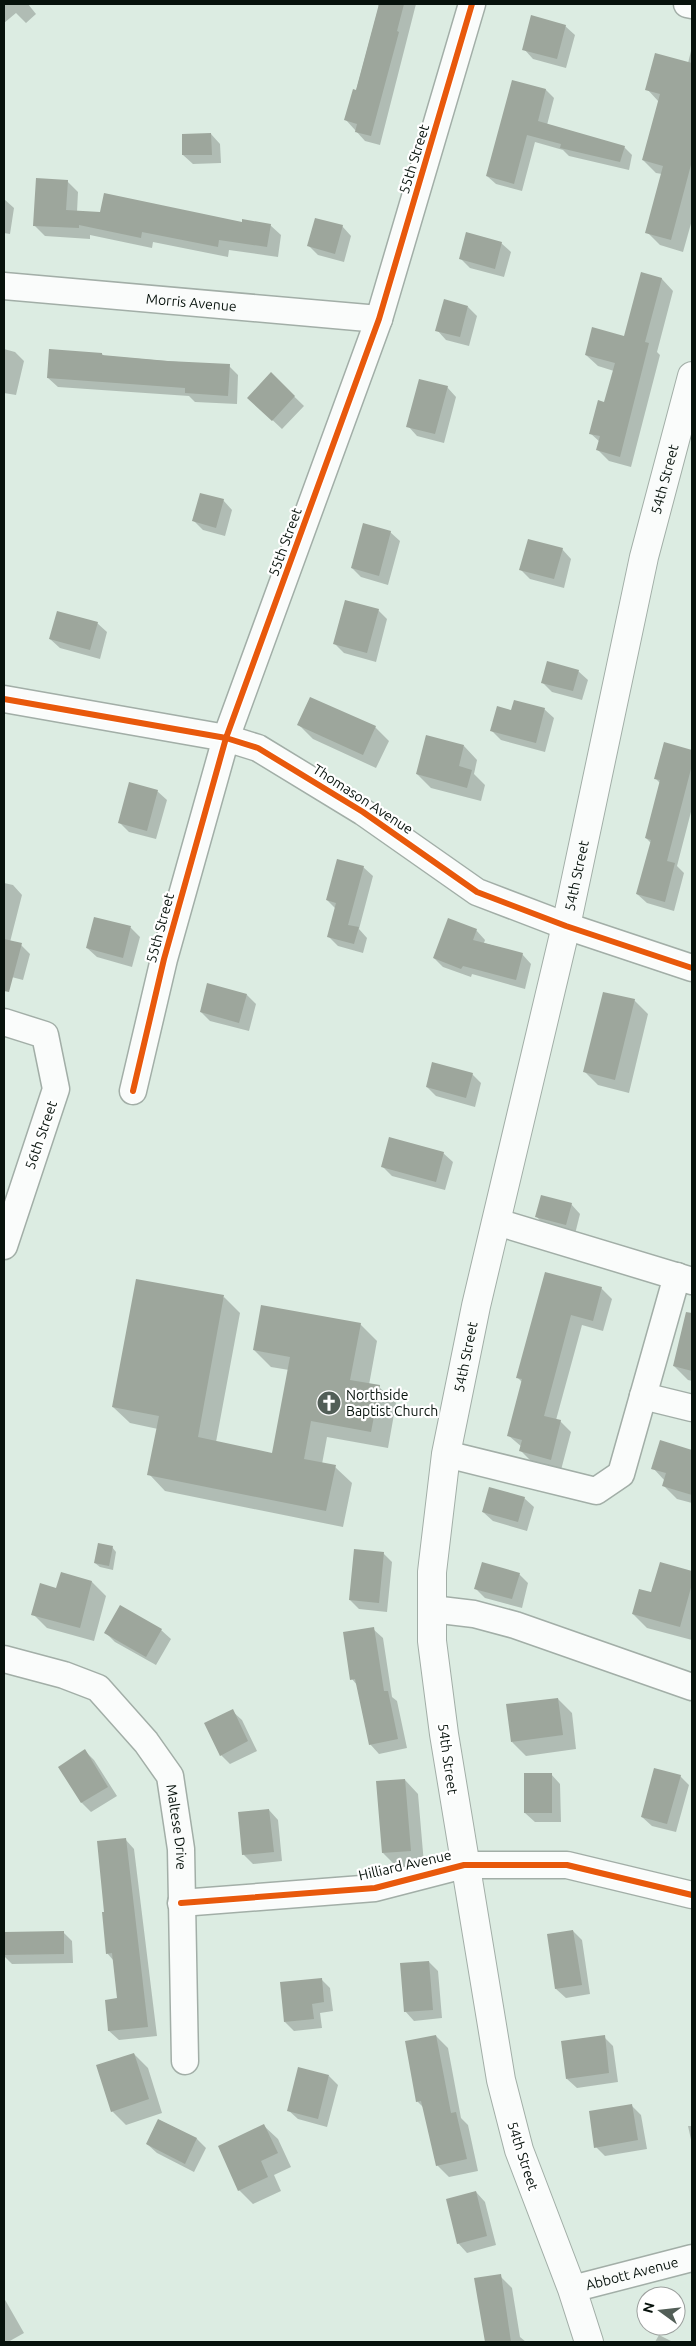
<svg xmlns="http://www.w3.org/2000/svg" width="696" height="2346" viewBox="0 0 696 2346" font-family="Ubuntu,sans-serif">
  <rect width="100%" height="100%" fill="#dcece2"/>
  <path fill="#0003" d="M4,4H28L36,14L26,23L16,13L4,23Z
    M377,4H416L380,145L365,141L346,120L356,91L379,6Z
    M565,26L575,35L566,68L533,59L524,49Z
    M692,47V220L683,252L660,245L647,232L662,174L656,173L643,160L659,102L647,89L688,63Z
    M513,81L546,90L554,98L547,125L624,147L632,155L629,170L569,156L563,150L535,142L522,191L496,184L487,176Z
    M211,134L220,144L221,163L193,164L183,155Z
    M67,181L78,192L77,212L270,225L281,235L278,257L229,250L228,257L153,242L152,248L90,235V239L45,236L34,225Z
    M4,199L14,208L10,234L4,233Z
    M342,226L351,236L344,262L318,255L309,246Z
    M501,243L511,252L504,277L470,268L460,258Z
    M642,274L662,279L673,291L657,352L660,355L631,467L609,461L598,450L600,442L590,433L605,403L614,371L598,366L586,355L625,337Z
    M468,307L477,316L469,346L446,340L437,330Z
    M4,349L15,352L24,361L16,395L4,393Z
    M102,354L104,356L229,366L238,375L237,404L195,402L189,396L58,387L48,378Z
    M271,374L304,406L282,429L249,398Z
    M447,387L456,397L444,443L417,436L408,426Z
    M223,500L232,510L225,536L203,530L194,521Z
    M390,532L400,541L388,585L361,577L352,568Z
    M562,549L571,559L564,588L530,579L521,570Z
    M378,610L387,619L376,662L344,653L335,644Z
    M97,623L107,632L100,659L60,648L50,639Z
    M578,671L588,680L582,700L552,692L543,683Z
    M544,709L554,718L545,752L501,740L492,731L512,712Z
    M299,725L375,727L389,741L376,768L313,739Z
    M664,744L692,751V808L677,866L684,873L674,911L647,903L637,894L651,843L646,838L661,784L655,778Z
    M464,746L477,760L474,774L485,785L481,801L431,788L417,774Z
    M157,791L167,800L156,839L129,832L120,823Z
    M363,867L373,876L359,929L367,938L363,953L338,946L329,937L336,909L327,900Z
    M4,883L13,885L22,895L10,942L21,945L30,954L23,980L4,975Z
    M95,918L131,928L140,937L132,967L97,957L87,948Z
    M476,930L485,940L484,943L522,954L531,964L525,989L472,974L471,977L443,967L434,958Z
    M247,995L256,1004L249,1031L210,1021L201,1012Z
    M634,1000L648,1014L629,1093L598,1085L585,1072Z
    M472,1074L481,1083L475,1107L436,1096L427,1087Z
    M443,1153L453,1162L445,1190L392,1176L383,1167Z
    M571,1204L580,1214L575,1234L545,1226L536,1216Z
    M546,1273L601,1288L612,1299L603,1331L582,1325L556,1420L560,1421L571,1432L561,1470L532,1462L521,1451L522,1447L509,1436L523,1383L517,1377Z
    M224,1297L240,1313L216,1442L273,1454L289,1370L271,1367L254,1350L360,1324L377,1341L369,1385L379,1387L396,1403L388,1448L327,1437L322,1464L335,1467L352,1483L343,1527L165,1491L149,1474L158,1429L130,1423L113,1407Z
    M680,1340L692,1343V1381L688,1380L674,1366Z
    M660,1442L692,1451V1503L677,1499L664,1486L665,1481L653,1468Z
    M524,1498L534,1507L527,1531L493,1521L483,1512Z
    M112,1547L116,1552L113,1570L100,1567L95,1563Z
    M383,1553L392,1562L387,1612L359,1609L350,1600Z
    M661,1563L692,1572V1640L647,1628L633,1614L652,1594Z
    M519,1574L528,1583L522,1608L485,1598L476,1589Z
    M92,1582L106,1596L94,1641L47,1628L33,1614L57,1589Z
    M373,1629L383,1638L392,1697L397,1701L407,1748L379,1754L370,1744L357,1685L352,1679Z
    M161,1630L171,1639L156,1665L115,1642L106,1633Z
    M558,1699L572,1713L576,1749L526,1756L512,1742Z
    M232,1711L242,1720L257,1751L230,1764L221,1755Z
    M85,1751L94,1760L117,1796L91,1812L82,1803L60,1767Z
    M551,1774L560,1784L561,1822H535L525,1813Z
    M680,1776L689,1785L676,1832L652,1826L642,1817Z
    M405,1780L418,1794L424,1864L397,1867L383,1853Z
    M269,1810L278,1820L282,1861L253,1864L244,1855L239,1814Z
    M125,1839L134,1849L157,2036L119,2040L109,2031L106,2001L118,1999L114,1961L107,1953L105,1913Z
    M573,1931L582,1940L590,1994L566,1998L556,1989Z
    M63,1932L72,1941L73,1963L12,1964L4,1956V1933Z
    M429,1962L438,1971L442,2018L414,2021L405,2011Z
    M321,1979L330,1988L333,2011L320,2013L322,2028L294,2031L285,2022Z
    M436,2036L448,2048L461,2118L468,2125L478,2171L449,2177L437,2165L424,2108L417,2101Z
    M604,2037L613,2046L618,2082L577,2088L567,2079Z
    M134,2054L148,2068L162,2113L126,2125L112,2111Z
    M329,2076L338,2085L327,2127L298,2119L288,2110Z
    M631,2105L641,2115L647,2149L605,2156L596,2147Z
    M159,2120L197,2139L206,2148L194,2172L157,2153L147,2144Z
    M264,2126L278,2139L291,2167L274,2175L281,2191L253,2204L239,2190Z
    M688,2126H692V2144Z
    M476,2192L485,2202L496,2245L467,2253L458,2243Z
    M500,2276L512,2288L520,2337L526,2342H486L475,2279Z
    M4,2298L24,2333L8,2342H4Z
    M659,2335L673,2342H655Z"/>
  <path fill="#9da69c" d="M379,4H404L397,31L399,32L371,136L355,132L357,124L344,120L353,89L356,90Z
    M531,15L566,25L557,59L522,50Z
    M655,53L692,63V161L671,240L645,233L663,166L642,160L660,94L645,90Z
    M512,80L546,89L538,121L625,146L620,162L560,148L561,144L527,135L514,184L486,176Z
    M211,133L212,155H182V134Z
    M36,178L68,180L66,210L100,212L104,193L242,222V219L271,224L267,247L219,240L218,247L142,232L141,238L79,225V228L33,226Z
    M315,218L343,225L335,254L307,246Z
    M466,232L502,242L495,269L459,259Z
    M641,272L662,278L645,342L649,343L620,457L596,450L600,436L589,434L598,400L604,402L615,363L585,355L592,327L624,336Z
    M444,299L468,306L460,337L435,331Z
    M49,349L102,353V355L168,361L230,364L228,396L185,393V388L47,378Z
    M271,372L295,396L272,421L247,398Z
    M419,379L448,386L435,434L406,427Z
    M200,493L224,499L216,528L192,521Z
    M363,523L391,531L379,576L351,568Z
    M528,539L563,548L554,579L519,570Z
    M345,600L379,609L367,653L333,644Z
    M57,611L98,622L90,650L49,639Z
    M547,661L579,670L573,691L541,683Z
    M310,697L376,726L363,755L297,725Z
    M514,700L545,708L536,743L490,731L497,706L511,710Z
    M426,735L464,745L459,766L472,770L467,788L416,774Z
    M664,742L692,750V765L667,861L675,863L665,902L636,894L651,840L645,838L660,780L654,779Z
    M129,782L158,790L147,831L118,823Z
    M337,859L364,866L348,925L359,927L354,944L327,937L336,903L326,900Z
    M94,917L131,926L123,958L86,948Z
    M448,918L477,929L473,940L523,953L516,980L463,966L461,969L433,958Z
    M4,939L22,943L9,992L4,991Z
    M207,983L247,994L239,1023L200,1012Z
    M603,992L635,999L615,1080L583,1072Z
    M432,1062L473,1073L466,1098L426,1087Z
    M389,1137L444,1152L436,1182L381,1167Z
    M541,1195L572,1203L566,1225L535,1217Z
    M545,1272L602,1287L593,1321L571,1315L544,1416L561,1420L551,1460L519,1451L522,1440L507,1436L522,1379L516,1378Z
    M136,1279L224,1295L198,1437L272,1453L290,1357L253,1350L261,1305L361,1323L350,1380L380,1385L371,1432L311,1421L304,1459L336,1465L326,1511L147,1475L159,1416L112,1407Z
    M686,1312L692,1313V1371L673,1366Z
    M660,1440L692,1450V1495L662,1486L666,1473L651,1469Z
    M489,1487L525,1497L518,1522L482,1512Z
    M98,1543L113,1546L109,1566L94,1563Z
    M354,1549L384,1552L379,1603L349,1600Z
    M482,1562L520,1573L512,1599L474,1589Z
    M660,1562L692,1571V1584L680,1627L632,1614L639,1589L651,1592Z
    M61,1572L92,1581L80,1628L31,1615L40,1583L56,1588Z
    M120,1605L162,1629L146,1657L104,1633Z
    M374,1627L384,1691H388L398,1739L369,1745L355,1679L350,1680L343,1632Z
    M558,1698L563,1735L511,1742L506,1704Z
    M233,1709L248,1741L220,1756L204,1723Z
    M85,1749L108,1787L81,1803L58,1767Z
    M654,1768L681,1775L667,1824L641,1817Z
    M524,1773H552V1813H524Z
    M405,1779L411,1851L382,1853L376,1781Z
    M269,1809L274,1852L242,1855L238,1812Z
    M126,1838L148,2027L108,2031L105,2000L117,1998L112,1953L106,1954L102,1912H104L97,1841Z
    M573,1930L582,1985L555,1989L547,1934Z
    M64,1931V1954L4,1955V1932Z
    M429,1961L433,2010L404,2012L400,1963Z
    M322,1978L324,2002L312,2004L314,2019L284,2022L280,1982Z
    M436,2035L451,2113L456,2112L467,2159L436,2166L421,2101L416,2102L405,2041Z
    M605,2035L609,2073L566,2079L561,2041Z
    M134,2053L149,2099L111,2112L96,2065Z
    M298,2067L329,2075L318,2119L287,2111Z
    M632,2104L638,2140L594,2148L589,2111Z
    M158,2119L197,2138L185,2164L146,2144Z
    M264,2124L278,2153L261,2161L268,2177L238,2191L218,2146Z
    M476,2191L487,2236L457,2244L446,2199Z
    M501,2274L511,2342H485L474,2278Z"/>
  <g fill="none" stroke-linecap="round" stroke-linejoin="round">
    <defs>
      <g id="minor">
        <path d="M687,4L692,5"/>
        <path id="s1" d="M4,286L379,319"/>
        <path d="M4,699L226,738L258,748L363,812L477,892L566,926L692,968"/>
        <path d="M4,1022L45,1035L56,1089L4,1246"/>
        <path d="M133,1091L164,959L226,738L379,319L472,4"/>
        <path d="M497,1222L692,1281"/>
        <path d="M643,1396L692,1408"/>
        <path d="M446,1454L596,1491L621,1474L677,1276"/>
        <path d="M432,1609L474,1614L515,1625L692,1687"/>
        <path id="s2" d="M4,1659L64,1675L98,1688L146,1742L170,1776L181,1849L185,2061"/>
        <path d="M181,1903L375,1888L464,1865H567L692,1895"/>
        <path id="s3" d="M572,2289L692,2258"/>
      </g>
      <g id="major">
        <path id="s4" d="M589,2342L572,2289L519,2150L501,2080L444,1734L432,1641V1572L446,1454L476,1306L566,926L644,557L692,376"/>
      </g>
    </defs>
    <use href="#minor" stroke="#a2aea7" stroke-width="29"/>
    <use href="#major" stroke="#a2aea7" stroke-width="30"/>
    <use href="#minor" stroke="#fafcfb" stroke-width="26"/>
    <use href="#major" stroke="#fafcfb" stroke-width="28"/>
    <defs>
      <path id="cycleway" d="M4,699L226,738L258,748L363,812L477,892L566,926L692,968
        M133,1091L164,959L226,738L379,319L472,4
        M181,1903L375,1888L464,1865H567L692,1895"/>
    </defs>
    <use href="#cycleway" stroke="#fff" stroke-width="9"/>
    <use href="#cycleway" stroke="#e8590c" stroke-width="6"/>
  </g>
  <defs>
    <symbol id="church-disc" viewBox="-11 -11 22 22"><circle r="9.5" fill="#525e57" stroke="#fff"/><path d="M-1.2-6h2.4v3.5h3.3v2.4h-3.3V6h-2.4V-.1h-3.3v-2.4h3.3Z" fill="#fff"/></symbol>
  </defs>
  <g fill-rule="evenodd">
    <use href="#church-disc" x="315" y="1389" width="28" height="28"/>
  </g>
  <g text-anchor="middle" stroke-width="4.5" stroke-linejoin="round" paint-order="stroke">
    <g font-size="14" fill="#07120c" stroke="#fff">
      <text transform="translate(414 159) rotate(-73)" y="5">55th Street</text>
      <text dy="5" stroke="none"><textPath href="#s1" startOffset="188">Morris Avenue</textPath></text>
      <text dy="5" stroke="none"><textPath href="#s4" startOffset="1908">54th Street</textPath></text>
      <text transform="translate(285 542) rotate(-70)" y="5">55th Street</text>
      <text transform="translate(363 799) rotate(33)" y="5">Thomason Avenue</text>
      <text dy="5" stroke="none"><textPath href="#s4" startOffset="1502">54th Street</textPath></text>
      <text transform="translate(160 928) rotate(-75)" y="5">55th Street</text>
      <text transform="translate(41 1135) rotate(-71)" y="5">56th Street</text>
      <text dy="5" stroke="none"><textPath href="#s4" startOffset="1008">54th Street</textPath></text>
      <text transform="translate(448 1759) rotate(82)" y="5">54th Street</text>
      <text dy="5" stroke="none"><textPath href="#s2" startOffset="264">Maltese Drive</textPath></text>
      <text transform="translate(405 1865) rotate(-13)" y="5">Hilliard Avenue</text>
      <text transform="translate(523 2156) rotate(72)" y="5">54th Street</text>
      <text dy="5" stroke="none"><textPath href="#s3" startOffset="62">Abbott Avenue</textPath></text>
    </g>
    <g font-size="14" fill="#07120c" stroke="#fff" text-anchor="start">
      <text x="346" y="1400">Northside<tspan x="346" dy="16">Baptist Church</tspan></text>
    </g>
  </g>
  <rect width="696" height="2346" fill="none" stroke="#07120c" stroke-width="10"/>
  <g transform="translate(661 2311) rotate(285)"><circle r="24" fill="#ffffff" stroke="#9ca09e"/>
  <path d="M0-4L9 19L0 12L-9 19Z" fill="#525e57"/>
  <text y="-8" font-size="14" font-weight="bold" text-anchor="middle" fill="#07120c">N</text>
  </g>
</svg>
